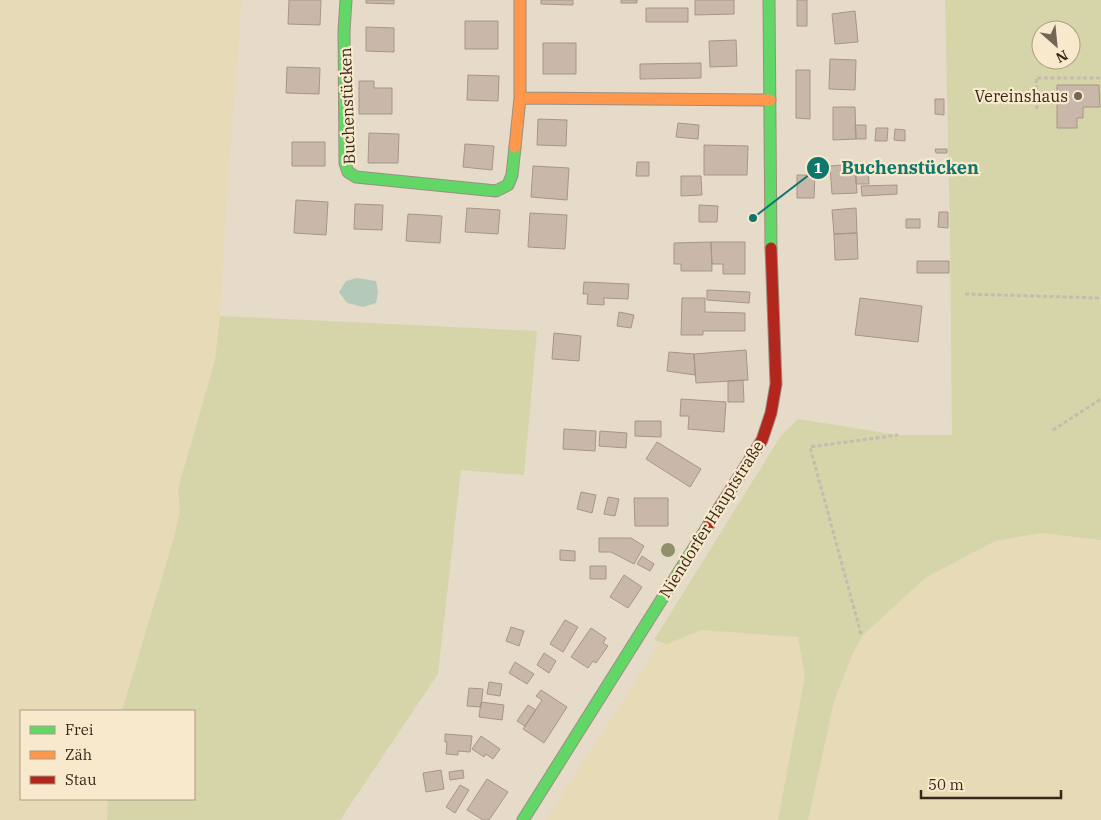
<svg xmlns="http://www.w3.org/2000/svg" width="1101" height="820" viewBox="0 0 1101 820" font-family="'IBM Plex Serif',serif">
  <rect width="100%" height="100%" fill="#e5dbc8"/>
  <path fill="#e6dab7" d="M0,0H242L228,172L220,316L215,360L178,489L180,510L174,538L122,711H21V799H108L107,820H0Z
    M1041,533L1101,540V820H808L834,701L852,655L862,636L925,578L995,541Z
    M701,630L798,637L805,676L778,820H546L660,643L667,644Z"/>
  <path fill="#d6d4a9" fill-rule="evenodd" d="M945,0H1101V540L1041,533L995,541L925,578L862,636L852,655L834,701L808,820H778L805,676L798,637L701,630L667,644L654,640L780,437L798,419L898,435H952L950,230ZM1041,30H1071V60H1041Z
    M220,316L537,331L524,475L461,470L438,674L340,820H107L108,799H194V711H122L174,538L180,510L178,489L215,360Z"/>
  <path fill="#b5c9bb" d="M357,278L376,281L378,292L376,303L363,307L347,303L339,292L346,281Z"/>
  <path fill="#c9b8a9" stroke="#a59688" d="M289,0H321L320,25L288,24Z
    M366,0H394V4L366,3Z
    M541,0H573V5L541,4Z
    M621,0H637V3H621Z
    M695,0H734V14L695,15Z
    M797,0H807V26H797Z
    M646,8H688V22H646Z
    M855,11L858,42L835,44L832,14Z
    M465,21H498V49H465Z
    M366,27L394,28V52L366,51Z
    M736,40L737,66L710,67L709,41Z
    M543,43H576V74H543Z
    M830,59L856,60L855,90L829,89Z
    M701,63V78L640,79V64Z
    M287,67L320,68L319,94L286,93Z
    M796,70H810V119L796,118Z
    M468,75L499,76L498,101L467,100Z
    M359,81H374V88H392V114H359Z
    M1057,85H1099L1100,107H1083V118H1077V128H1057Z
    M935,99H944V115L935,114Z
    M833,107H855L856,139L833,140Z
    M538,119L567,120L566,146L537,145Z
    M678,123L699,125L698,139L676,137Z
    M855,125H866V139H856Z
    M876,128H888L887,141H875Z
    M895,129L905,130V141L894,140Z
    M369,133L399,134L398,163H368Z
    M292,142H325V166H292Z
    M465,144L494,146L492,170L463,167Z
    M704,145L748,146L747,175H704Z
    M935,149H947V153H936Z
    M637,162H649V176H636Z
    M868,163L869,184H856L855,164Z
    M855,164L857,193L832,194L830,166Z
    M533,166L569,168L567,200L531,197Z
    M797,175H815L814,198H797Z
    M681,176H701L702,195L681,196Z
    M897,185V194L862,196L861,186Z
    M296,200L328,202L326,235L294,233Z
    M355,204L383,205L382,230L354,229Z
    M699,205L718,206L717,222H699Z
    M467,208L500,210L498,234L465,232Z
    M856,208L857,233L834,234L832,210Z
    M939,212H948V228L938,227Z
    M530,213L567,215L565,249L528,247Z
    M408,214L442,216L440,243L406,241Z
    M906,219H920V228H906Z
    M857,233L858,259L835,260L834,234Z
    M711,242H745V274H723V264H712Z
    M711,242L712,271H681V264H674V243Z
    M917,261H949V273H917Z
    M584,282L629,284L628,299L604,298V305L587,304L588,294H583Z
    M707,290L750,292L749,303L707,300Z
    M682,298H705V312L745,313V331H703V335H681Z
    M860,298L922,306L918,342L855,335Z
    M619,312L634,315L631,328L617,326Z
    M554,333L581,336L579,361L552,359Z
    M746,350L748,380L696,383L694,354Z
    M669,352L694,354L695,375L667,371Z
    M743,380L744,402H728V381Z
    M681,399L726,402L724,432L688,429L689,416H680Z
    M635,421H661V437L635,436Z
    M564,429L596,431L595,451L563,449Z
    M600,431L627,433L626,448L599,446Z
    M657,442L701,469L690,487L646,459Z
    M581,492L596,495L592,513L577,509Z
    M608,497L619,499L615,516L604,514Z
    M634,498H668V526H635Z
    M599,538H631L644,546L634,564L611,552H599Z
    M560,550L575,551V561L560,560Z
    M642,556L654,564L650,571L637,564Z
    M590,566H606V579H590Z
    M624,575L642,587L628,608L610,597Z
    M565,620L578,627L563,652L550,644Z
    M511,627L524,631L519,646L506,641Z
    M591,628L606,638L603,643L608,646L596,663L593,661L588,668L571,657Z
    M544,653L556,661L549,673L537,665Z
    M515,662L534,674L527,684L509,673Z
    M489,682L502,684L500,696L487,694Z
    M469,688L483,689L481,707L467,706Z
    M541,690L567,707L544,743L523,729L542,700L536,696Z
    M481,702L504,705L502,720L479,717Z
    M528,705L536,710L525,726L517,721Z
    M445,734L472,736L470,752L458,751V755L446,754L447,742H445Z
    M481,736L500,749L493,759L486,754L484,757L472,749Z
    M441,770L444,789L426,792L423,773Z
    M463,770L464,778L450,780L449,772Z
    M487,779L508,792L489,820H483L467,810Z
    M460,785L469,790L455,813L446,807Z"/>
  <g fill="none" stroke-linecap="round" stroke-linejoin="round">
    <defs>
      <path id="fast" d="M346,0L344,31L345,163L348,172L356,177L496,191L508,185L512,175L515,147
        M769,0L771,248
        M523,820L709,524"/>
      <path id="slow" d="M520,98L770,100
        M515,147L520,98V0"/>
      <path id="jam" d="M709,524L762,440L771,413L776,384L771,248"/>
    </defs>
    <use href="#fast" stroke="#998f82" stroke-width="13"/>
    <use href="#slow" stroke="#998f82" stroke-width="13"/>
    <use href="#jam" stroke="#998f82" stroke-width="13"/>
    <path stroke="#c4bcb1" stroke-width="3" stroke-dasharray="4 2.5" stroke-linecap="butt" d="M1037,109L1036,78H1101
      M965,294L1101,298
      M1053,430L1101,399
      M861,634L810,447L898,435"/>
    <use href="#fast" stroke="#63d668" stroke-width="11"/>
    <use href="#slow" stroke="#ff974d" stroke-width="11"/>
    <use href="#jam" stroke="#b3261e" stroke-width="11"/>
  </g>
  <circle fill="#90916b" cx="668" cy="550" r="7"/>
  <circle fill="#746657" stroke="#f8e9cc" stroke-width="2" cx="1078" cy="96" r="5"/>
  <g text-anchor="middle" stroke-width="4.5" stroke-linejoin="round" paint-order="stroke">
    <g font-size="16" fill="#37271a" stroke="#f8e9cc" text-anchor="end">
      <text x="1068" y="102">Vereinshaus</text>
    </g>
    <g font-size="16" fill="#37271a" stroke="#f8e9cc">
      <text transform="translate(347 106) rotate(-92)" y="6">Buchenstücken</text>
      <text transform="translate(711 519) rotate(-58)" y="6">Niendorfer Hauptstraße</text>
    </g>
  </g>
  <path fill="none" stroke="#0f766e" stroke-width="2" d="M753 218L818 168"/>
  <g fill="#0f766e" stroke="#f8e9cc" stroke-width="2">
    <circle cx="753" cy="218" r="5"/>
    <circle cx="818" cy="168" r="12"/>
  </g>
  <g font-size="15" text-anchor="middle" font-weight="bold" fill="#fff">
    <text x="818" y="173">1</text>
  </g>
  <g font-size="18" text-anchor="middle" font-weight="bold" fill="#0f766e" stroke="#f8e9cc" stroke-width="4.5" stroke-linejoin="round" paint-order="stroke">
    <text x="910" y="174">Buchenstücken</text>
  </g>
  <rect x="20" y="710" width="175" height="90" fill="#f8e9cc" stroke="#ab9b85"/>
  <rect x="30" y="726" width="25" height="8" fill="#63d668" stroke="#ab9b85"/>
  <text x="65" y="735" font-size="15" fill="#37271a">Frei</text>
  <rect x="30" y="751" width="25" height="8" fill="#ff974d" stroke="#ab9b85"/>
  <text x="65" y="760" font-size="15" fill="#37271a">Zäh</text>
  <rect x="30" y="776" width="25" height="8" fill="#b3261e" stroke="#ab9b85"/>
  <text x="65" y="785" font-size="15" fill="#37271a">Stau</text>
  <g transform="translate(1056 45) rotate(153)"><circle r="24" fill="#f8e9cc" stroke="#ab9b85"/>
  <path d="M0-4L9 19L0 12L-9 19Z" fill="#746657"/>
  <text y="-8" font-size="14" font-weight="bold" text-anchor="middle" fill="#37271a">N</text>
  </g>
  <path d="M921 790v8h140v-8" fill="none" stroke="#37271a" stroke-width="2.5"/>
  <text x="928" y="790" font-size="15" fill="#37271a" stroke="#f8e9cc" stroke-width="4" paint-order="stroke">50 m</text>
</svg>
